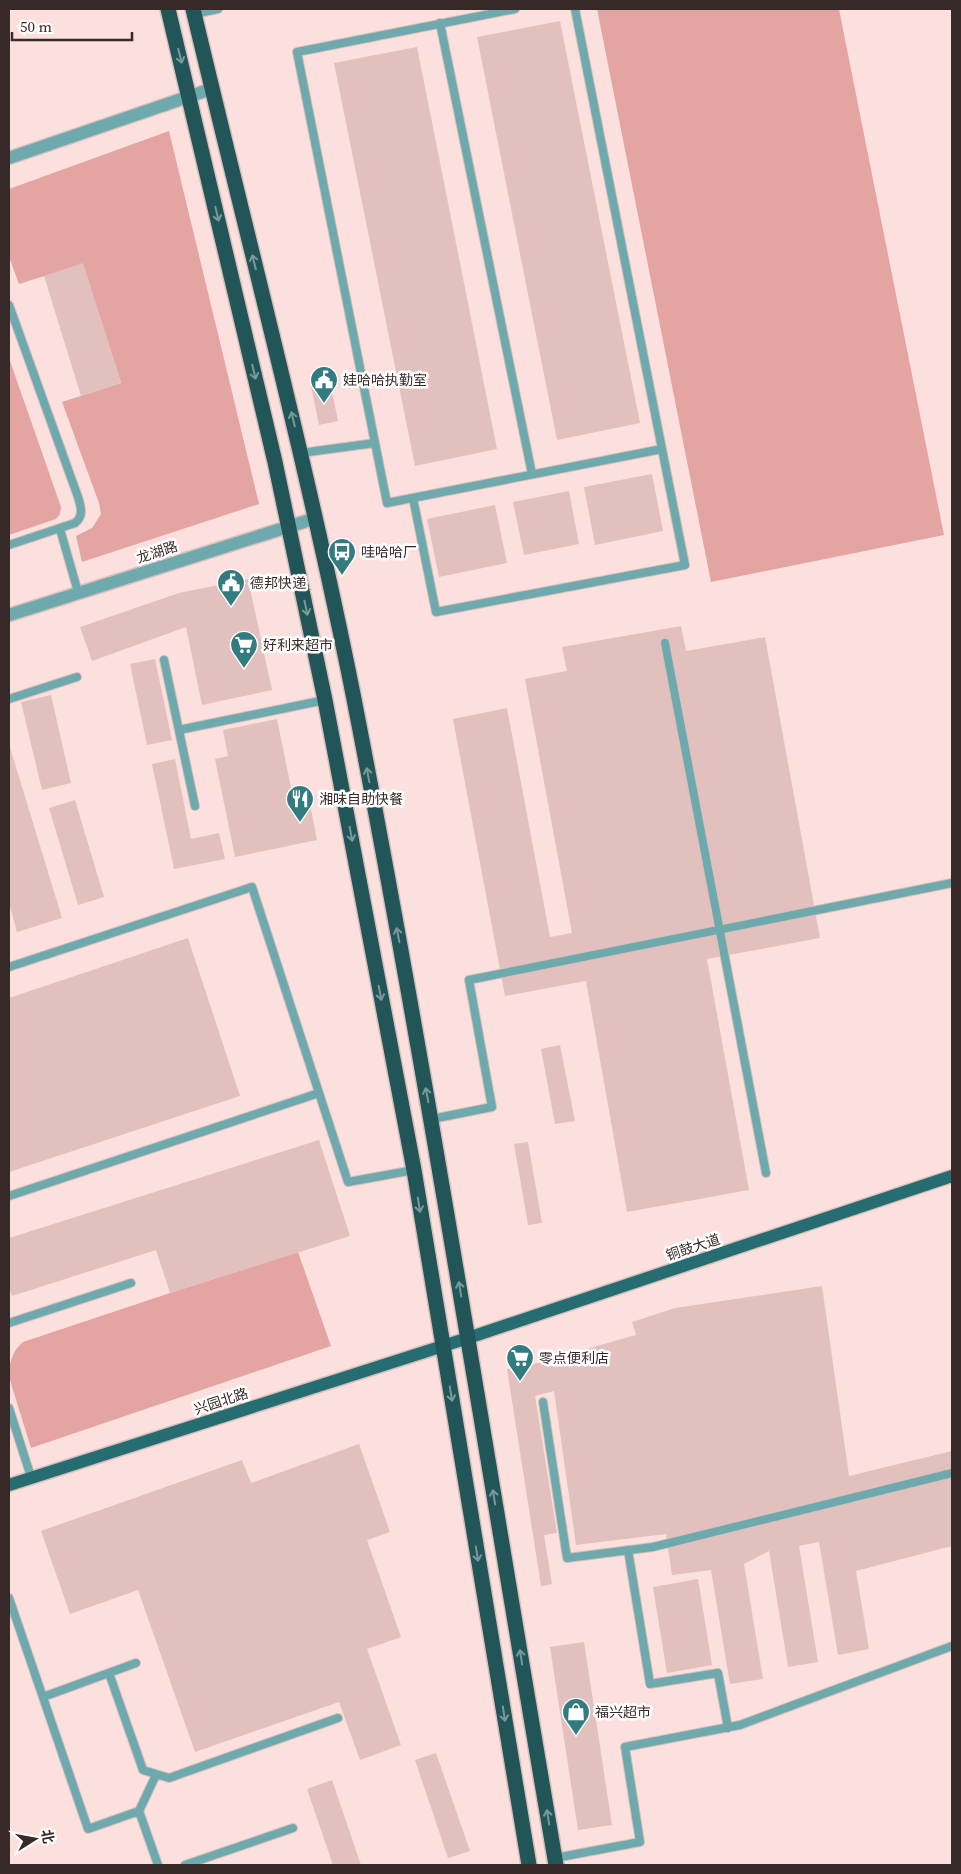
<svg xmlns="http://www.w3.org/2000/svg" width="961" height="1874" viewBox="0 0 961 1874" font-family="'Source Serif 4','Noto Sans SC',serif">
  <rect width="100%" height="100%" fill="#fce0de"/>
  <path fill="#e4a5a2" d="M597,9H839L944,535L711,582Z
    M169,131L259,504L82,562L76,536L92,528L101,514L99,503L62,402L121,383L83,264L19,284L9,257V189Z
    M9,358L61,507L60,514L56,519L9,535Z
    M298,1252L331,1346L31,1448L9,1377C9,1362 12,1352 23,1342L170,1293Z"/>
  <path fill="#e2c0be" d="M560,21L640,423L557,440L477,37Z
    M417,47L497,449L415,466L334,63Z
    M83,263L121,383L81,396L44,276Z
    M330,382L338,421L319,425L311,386Z
    M652,474L663,531L595,545L584,487Z
    M569,491L579,544L524,555L513,502Z
    M495,505L507,563L439,577L427,519Z
    M248,579L272,690L202,705L186,627L92,661L80,627L179,593Z
    M681,626L686,651L765,637L820,938L707,959L749,1190L627,1212L586,981L505,996L453,719L507,708L550,937L572,933L525,679L567,671L562,647Z
    M155,659L172,740L147,745L130,664Z
    M51,695L71,783L42,790L21,702Z
    M277,719L295,807L310,804L317,840L235,857L215,759L228,756L223,730Z
    M9,744L62,918L17,932L9,903Z
    M175,759L191,839L219,833L225,859L174,869L152,764Z
    M75,800L104,897L78,905L49,808Z
    M188,938L240,1096L9,1172V998Z
    M560,1045L575,1121L555,1124L541,1049Z
    M319,1140L350,1236L170,1293L156,1250L12,1296L9,1287V1238Z
    M528,1142L542,1223L528,1225L514,1144Z
    M822,1286L849,1476L952,1451V1546L856,1571L869,1649L838,1655L819,1542L799,1546L818,1662L788,1667L769,1551L744,1564L763,1679L730,1684L711,1570L672,1575L666,1534L576,1545L554,1391L535,1396L557,1533L544,1535L552,1584L541,1586L507,1369L530,1365L636,1335L632,1322L675,1308Z
    M359,1444L390,1532L367,1540L401,1637L367,1649L401,1745L360,1760L339,1702L195,1752L138,1590L70,1614L41,1531L242,1460L251,1483Z
    M698,1579L712,1665L667,1673L653,1587Z
    M584,1642L612,1825L578,1830L550,1647Z
    M436,1753L470,1851L448,1858L415,1760Z
    M332,1780L361,1865H333L307,1789Z"/>
  <g fill="none" stroke-linecap="round" stroke-linejoin="round">
    <defs>
      <path id="lane" d="M515,9L297,52L387,503L662,449L575,9
        M194,14L218,9
        M440,23L532,474
        M9,305L78,497C81,507 84,516 75,523L9,545
        M301,453L375,443
        M413,498L436,612L685,565L662,449
        M60,529L78,592
        M665,643L766,1173
        M164,660L195,806
        M9,699L77,677
        M179,730L325,700
        M9,967L252,887L348,1182L414,1170
        M432,1119L492,1107L469,980L952,883
        M9,1196L319,1093
        M9,1323L131,1283
        M543,1402L567,1558L653,1547L952,1473
        M9,1408L31,1477
        M628,1550L650,1684L718,1673L728,1728
        M9,1598L88,1829L139,1811L158,1865
        M109,1673L143,1770L169,1778L338,1718
        M43,1697L136,1663
        M139,1811L156,1775
        M555,1858L640,1842L625,1747L740,1725L952,1646
        M185,1865L293,1828"/>
      <path id="street" d="M9,158L211,89
        M9,615L316,518"/>
      <path id="primary" d="M9,1485L468,1338L952,1176"/>
      <path id="highway" d="M168,9L275,462L325,700L414,1170L529,1865
        M193,9C247,237 307,464 353,694C429,1083 489,1475 556,1865"/>
    </defs>
    <use href="#lane" stroke="#d8bfbd" stroke-width="10"/>
    <use href="#street" stroke="#d8bfbd" stroke-width="15"/>
    <use href="#primary" stroke="#d8bfbd" stroke-width="15"/>
    <use href="#highway" stroke="#d8bfbd" stroke-width="18"/>
    <use href="#lane" stroke="#6eaaad" stroke-width="8"/>
    <use href="#street" stroke="#6eaaad" stroke-width="12"/>
    <use href="#primary" stroke="#256d71" stroke-width="12"/>
    <use href="#highway" stroke="#215558" stroke-width="15"/>
  </g>
  <defs><path id="oneway-shaft" d="M-6 0H5M1.5-3L5.5 0L1.5 3" fill="none" stroke-width="1.6" stroke-linecap="round" stroke-linejoin="round" transform="scale(1.25)"/></defs>
  <g stroke="#7a999b">
    <use href="#oneway-shaft" transform="translate(180 56) rotate(76)"/>
    <use href="#oneway-shaft" transform="translate(217 214) rotate(77)"/>
    <use href="#oneway-shaft" transform="translate(254 262) rotate(-104)"/>
    <use href="#oneway-shaft" transform="translate(254 372) rotate(77)"/>
    <use href="#oneway-shaft" transform="translate(293 419) rotate(-104)"/>
    <use href="#oneway-shaft" transform="translate(306 608) rotate(78)"/>
    <use href="#oneway-shaft" transform="translate(368 775) rotate(-101)"/>
    <use href="#oneway-shaft" transform="translate(351 834) rotate(79)"/>
    <use href="#oneway-shaft" transform="translate(398 935) rotate(-101)"/>
    <use href="#oneway-shaft" transform="translate(380 993) rotate(79)"/>
    <use href="#oneway-shaft" transform="translate(427 1095) rotate(-101)"/>
    <use href="#oneway-shaft" transform="translate(419 1205) rotate(81)"/>
    <use href="#oneway-shaft" transform="translate(460 1289) rotate(-99)"/>
    <use href="#oneway-shaft" transform="translate(451 1394) rotate(81)"/>
    <use href="#oneway-shaft" transform="translate(494 1497) rotate(-99)"/>
    <use href="#oneway-shaft" transform="translate(477 1554) rotate(81)"/>
    <use href="#oneway-shaft" transform="translate(521 1657) rotate(-99)"/>
    <use href="#oneway-shaft" transform="translate(504 1714) rotate(81)"/>
    <use href="#oneway-shaft" transform="translate(548 1817) rotate(-99)"/>
  </g>
  <defs>
    <symbol id="civic-pin" viewBox="-11 -11 22 30"><path d="M0 17L-7.5 6A9.5 9.5 0 1 1 7.5 6Z" fill="#327b7f" stroke="#fff"/><path d="M-.6-6.5H3V-4.5H.6V-3L4-1V1h2V6H-6V1h2V-1L-.6-3ZM-1.2 2.5V6h2.4V2.5Z" fill="#fff"/></symbol>
    <symbol id="bus-pin" viewBox="-11 -11 22 30"><path d="M0 17L-7.5 6A9.5 9.5 0 1 1 7.5 6Z" fill="#327b7f" stroke="#fff"/><path d="M-5-6H5V4H4V6H2V4H-2V6H-4V4H-5ZM-3.5-4V0h7V-4ZM-3.5 1.2v1.5H-2V1.2ZM2 1.2v1.5H3.5V1.2Z" fill="#fff"/></symbol>
    <symbol id="supermarket-pin" viewBox="-11 -11 22 30"><path d="M0 17L-7.5 6A9.5 9.5 0 1 1 7.5 6Z" fill="#327b7f" stroke="#fff"/><path d="M-6-5.5h2.5l.6 2H6L4.5 2H-2.5L-4.4-4H-6ZM-1.5 3.2a1.3 1.3 0 1 0 .1 0ZM3 3.2a1.3 1.3 0 1 0 .1 0Z" fill="#fff"/></symbol>
    <symbol id="restaurant-pin" viewBox="-11 -11 22 30"><path d="M0 17L-7.5 6A9.5 9.5 0 1 1 7.5 6Z" fill="#327b7f" stroke="#fff"/><path d="M-5-6h1v4h1v-4h1v4h1v-4h1v5L-1.5 .5V6h-2V.5L-5-1ZM5-6V6H3V1.5H1.5Q1.5-4 5-6Z" fill="#fff"/></symbol>
    <symbol id="shop-pin" viewBox="-11 -11 22 30"><path d="M0 17L-7.5 6A9.5 9.5 0 1 1 7.5 6Z" fill="#327b7f" stroke="#fff"/><path d="M-5-2.5h2.3a2.7 3.5 0 0 1 5.4 0H5L5.5 6h-11ZM-1.5-2.5h3a1.5 2.3 0 0 0-3 0Z" fill="#fff"/></symbol>
  </defs>
  <g fill-rule="evenodd">
    <use href="#civic-pin" x="308" y="364" width="32" height="43"/>
    <use href="#bus-pin" x="326" y="536" width="32" height="43"/>
    <use href="#civic-pin" x="215" y="567" width="32" height="43"/>
    <use href="#supermarket-pin" x="228" y="629" width="32" height="43"/>
    <use href="#restaurant-pin" x="284" y="783" width="32" height="43"/>
    <use href="#supermarket-pin" x="504" y="1342" width="32" height="43"/>
    <use href="#shop-pin" x="560" y="1696" width="32" height="43"/>
  </g>
  <g text-anchor="middle" stroke-width="5" stroke-linejoin="round" paint-order="stroke">
    <g font-size="14" fill="#362928" stroke="#fff" text-anchor="start">
      <text x="343" y="385">娃哈哈执勤室</text>
      <text x="361" y="557">哇哈哈厂</text>
      <text x="250" y="588">德邦快递</text>
      <text x="263" y="650">好利来超市</text>
      <text x="319" y="804">湘味自助快餐</text>
      <text x="539" y="1363">零点便利店</text>
      <text x="595" y="1717">福兴超市</text>
    </g>
    <g font-size="14" fill="#362928" stroke="#fff">
      <text transform="translate(157 552) rotate(-18)" y="5">龙湖路</text>
      <text transform="translate(693 1247) rotate(-18)" y="5">铜鼓大道</text>
      <text transform="translate(221 1401) rotate(-18)" y="5">兴园北路</text>
    </g>
  </g>
  <rect width="961" height="1874" fill="none" stroke="#362928" stroke-width="20"/>
  <g transform="translate(35 1839) rotate(79)" stroke="#ffffff" stroke-width="4" paint-order="stroke">
  <path d="M0-4L9 19L0 12L-9 19Z" fill="#362928"/>
  <text y="-8" font-size="14" font-weight="bold" text-anchor="middle" fill="#362928">北</text>
  </g>
  <path d="M12 32v8h120v-8" fill="none" stroke="#362928" stroke-width="2.5"/>
  <text x="20" y="32" font-size="15" fill="#362928" stroke="#ffffff" stroke-width="4" paint-order="stroke">50 m</text>
</svg>
